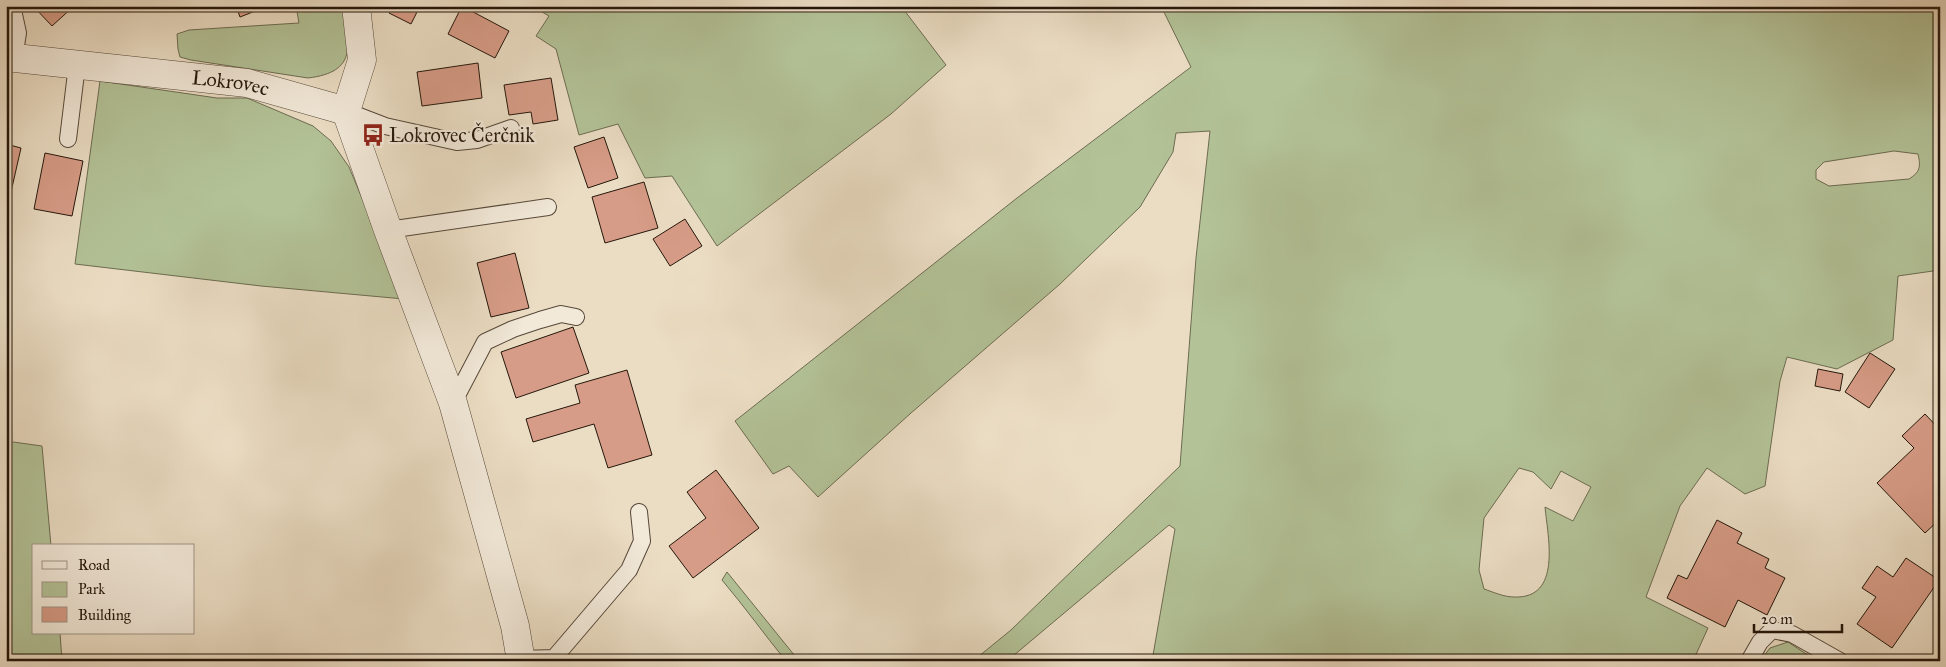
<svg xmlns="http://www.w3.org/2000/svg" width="1946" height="667" viewBox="0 0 1946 667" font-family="'IM FELL Great Primer',serif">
  <rect width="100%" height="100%" fill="#ebddc4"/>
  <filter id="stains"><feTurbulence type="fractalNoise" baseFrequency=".004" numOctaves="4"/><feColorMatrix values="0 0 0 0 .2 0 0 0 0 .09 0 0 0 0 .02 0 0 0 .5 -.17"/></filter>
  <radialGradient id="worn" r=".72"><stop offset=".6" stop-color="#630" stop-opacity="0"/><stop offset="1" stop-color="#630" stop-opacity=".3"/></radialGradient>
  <path fill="#b3c297" stroke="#6c6c51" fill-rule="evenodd" d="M296,6H345C349,45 358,72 308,78L191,60L180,57L178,49L177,34L189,30L299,23Z
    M532,6H901L946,65L891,114L717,246L672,176L645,178L618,124L579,135L556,49L536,36L549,16Z
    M1161,6H1940V270L1898,276L1893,340L1837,369L1787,357L1780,381L1765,486L1745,494L1707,468L1680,506L1646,597L1708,628L1693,661H1152L1175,529L1169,525L1007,661H973L1011,630L1180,466L1196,258L1210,131L1176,133L1173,152L1140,207L1060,284L911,413L818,497L789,466L773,474L735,421L1017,198L1191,67ZM1894,151L1918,154C1921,167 1920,172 1909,179L1829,186L1816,179V170L1824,162ZM1519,468L1533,472L1551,489L1561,471L1591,487L1573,521L1545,507C1548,538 1562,599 1514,597C1504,597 1493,592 1484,589L1479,570L1484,518Z
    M100,81L217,98H247L313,126L331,141L349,167L404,299L261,286L75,264Z
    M6,441L42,446L51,546H34V633H60L62,661H6Z
    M727,572L799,661H786C764,634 744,606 722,580Z
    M1788,642L1817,661H1760L1770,648Z"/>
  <path fill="#d79c87" stroke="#24170b" d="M33,6H74L52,26Z
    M236,6H268L240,17Z
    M393,6H420L411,24L389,13Z
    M462,6L509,31L495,58L448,34Z
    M478,63L482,98L422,106L417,72Z
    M551,78L558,120L533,124L531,112L509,115L504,85Z
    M604,137L618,178L588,188L574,147Z
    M6,144L21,148L11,192L6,191Z
    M45,153L83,161L72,216L34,209Z
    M644,182L658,228L605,243L592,197Z
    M685,219L702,246L670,266L653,239Z
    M515,253L529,308L491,317L477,263Z
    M573,327L589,373L516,398L501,352Z
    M1870,353L1895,369L1869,408L1845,392Z
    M1818,369L1843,374L1840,391L1815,386Z
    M627,370L652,455L608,468L594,424L533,442L526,419L580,403L575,385Z
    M1925,414L1940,430V519L1925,533L1877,483L1914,448L1902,436Z
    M716,470L759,528L693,578L669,546L706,518L687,492Z
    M1717,520L1742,533L1737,543L1769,559L1765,568L1785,578L1767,615L1738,600L1725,627L1667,598L1678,575L1687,579Z
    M1906,558L1939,580L1892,648L1857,624L1876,597L1862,588L1877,566L1893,577Z"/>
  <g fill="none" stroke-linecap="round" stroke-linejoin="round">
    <defs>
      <path id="lane" d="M7,6L13,10L18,33L14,58
        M346,111L385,126L457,142L477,140L511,128
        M68,139L77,65
        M388,230L548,207
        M453,403L485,342L513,329L540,320L561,314L576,317
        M521,659L554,658L629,570L642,541L639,512
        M1749,661L1760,642L1772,630L1792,634L1840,661"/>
      <g id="street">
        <path id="s1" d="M6,57L247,83L346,111"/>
        <path d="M346,111L388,230L453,403L515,626L521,661"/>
        <path d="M346,111L362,60L356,6"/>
      </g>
    </defs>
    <use href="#lane" stroke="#564839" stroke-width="18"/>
    <use href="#street" stroke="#564839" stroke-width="29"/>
    <use href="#lane" stroke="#f2e9d9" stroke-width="16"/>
    <use href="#street" stroke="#f2e9d9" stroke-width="28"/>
  </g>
  <defs>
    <symbol id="bus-bare" viewBox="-9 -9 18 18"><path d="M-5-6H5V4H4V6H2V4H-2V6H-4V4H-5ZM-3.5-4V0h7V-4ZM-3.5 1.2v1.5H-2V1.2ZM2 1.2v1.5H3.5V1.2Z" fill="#8f2418" stroke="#f2e9d9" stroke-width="2.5" paint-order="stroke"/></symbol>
  </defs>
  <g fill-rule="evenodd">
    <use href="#bus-bare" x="357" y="119" width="32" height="32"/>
  </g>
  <g text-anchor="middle" stroke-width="4.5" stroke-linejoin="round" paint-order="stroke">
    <g font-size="20" fill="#24170b" stroke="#f2e9d9">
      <text dy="7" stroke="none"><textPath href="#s1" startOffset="226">Lokrovec</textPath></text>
    </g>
    <g font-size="20" fill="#24170b" stroke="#f2e9d9" text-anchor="start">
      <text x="389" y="142">Lokrovec Čerčnik</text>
    </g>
  </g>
  <rect width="1946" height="667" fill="none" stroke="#ebddc4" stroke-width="25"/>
  <rect x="8" y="8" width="1931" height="652" fill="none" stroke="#24170b" stroke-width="2.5"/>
  <rect x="12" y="12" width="1921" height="642" fill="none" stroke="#24170b"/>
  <rect x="32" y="544" width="162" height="90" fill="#f2e9d9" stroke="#a09587"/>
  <rect x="42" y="561" width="25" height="8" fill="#f2e9d9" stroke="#a09587"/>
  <text x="78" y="570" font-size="15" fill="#24170b">Road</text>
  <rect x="42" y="582" width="25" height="15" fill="#b3c297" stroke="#a09587"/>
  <text x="78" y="594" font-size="15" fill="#24170b">Park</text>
  <rect x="42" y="607" width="25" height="15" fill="#d79c87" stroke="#a09587"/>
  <text x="78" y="620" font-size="15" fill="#24170b">Building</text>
  <path d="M1754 624v8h88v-8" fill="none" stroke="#24170b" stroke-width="2.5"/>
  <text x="1761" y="624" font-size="15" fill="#24170b" stroke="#f2e9d9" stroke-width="4" paint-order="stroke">20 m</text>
  <rect width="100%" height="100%" filter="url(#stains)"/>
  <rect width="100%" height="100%" fill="url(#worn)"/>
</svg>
